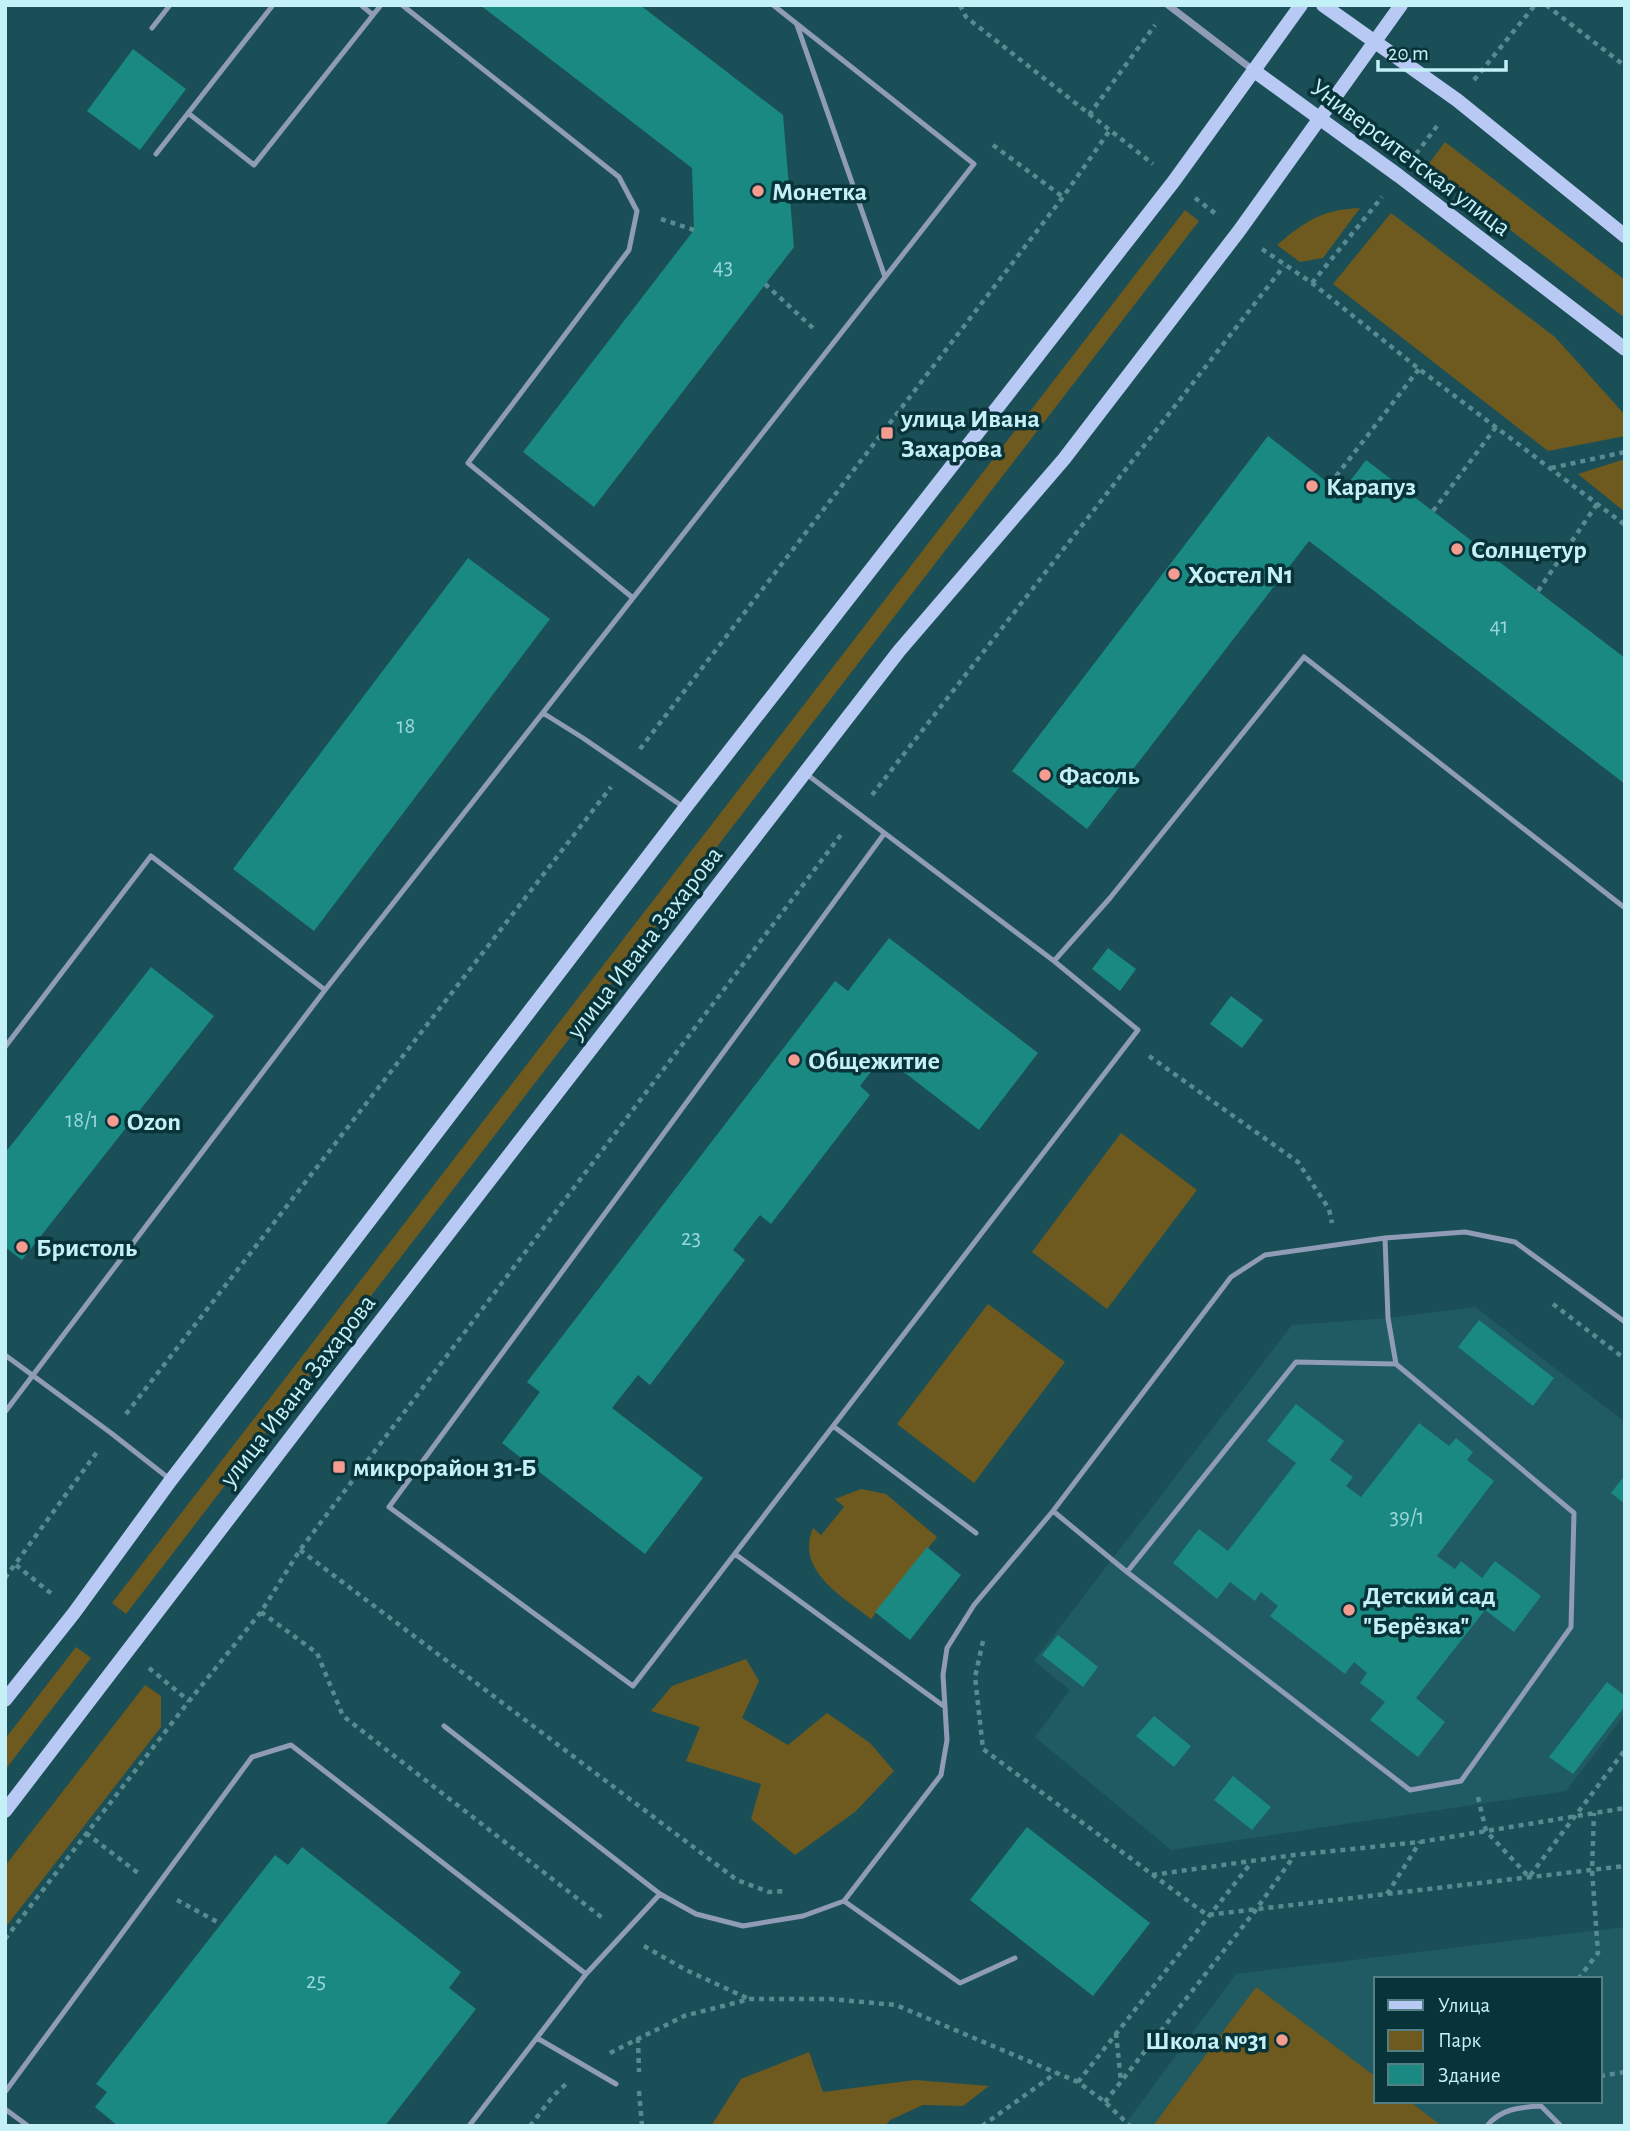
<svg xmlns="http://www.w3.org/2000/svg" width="1630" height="2131" viewBox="0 0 1630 2131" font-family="'Alegreya Sans',sans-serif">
  <rect width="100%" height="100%" fill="#1b4f57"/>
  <path fill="#205b63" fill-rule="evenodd" d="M1475,1307L1625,1422V1714L1566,1791L1171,1850L1035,1737L1070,1690L1034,1661L1292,1325L1388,1318Z
    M1625,1927V2126H1124L1236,1974ZM1376,1979H1600V2101H1376Z"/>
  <path fill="#6e591f" d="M1445,142L1625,280V318L1427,166Z
    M1360,208L1323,258L1300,262L1277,245C1306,221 1320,210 1360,208Z
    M1185,210L1199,221L126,1614L112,1603Z
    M1391,213L1555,337L1625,415V436L1548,451L1333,284Z
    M1625,459V512L1578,474Z
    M1121,1133L1197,1190L1107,1309L1032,1252Z
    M988,1304L1065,1362L974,1483L897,1424Z
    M861,1489L886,1494L937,1537L871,1619C842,1596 795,1571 813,1528L821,1535L844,1507L835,1499Z
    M76,1647L91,1658L5,1770V1739Z
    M746,1659L759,1681L742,1718L788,1745L827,1713L870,1743L894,1771L855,1812L795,1855L751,1819L761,1784L686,1761L700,1727L651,1711L672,1686Z
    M145,1685L161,1696V1727L5,1928V1866Z
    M1256,1987L1376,2077V2101H1409L1442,2126H1153Z
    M809,2052L823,2092L915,2080L989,2086L963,2106L923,2105L890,2120L885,2126H711L741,2079Z"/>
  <path fill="#198982" d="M480,5H640L783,115L794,247L594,507L523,452L694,230L692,168Z
    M133,49L186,89L140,150L87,111Z
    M1268,436L1341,493L1366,460L1625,658V784L1309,541L1087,829L1012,771Z
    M468,558L550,619L314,931L233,869Z
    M889,938L1038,1053L979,1130L883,1056L860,1086L870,1095L771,1224L760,1215L733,1250L745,1260L650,1385L638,1375L612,1408L703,1478L645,1554L502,1443L540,1392L527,1382L835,981L848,991Z
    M1108,948L1136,969L1120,991L1092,969Z
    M151,967L214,1016L22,1260L5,1247V1153Z
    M1231,996L1263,1020L1242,1048L1210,1024Z
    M1479,1320L1554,1378L1533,1406L1458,1347Z
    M1296,1404L1344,1441L1330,1460L1353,1477L1346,1486L1361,1497L1419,1423L1449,1446L1456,1438L1473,1452L1467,1460L1494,1481L1437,1556L1455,1569L1461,1561L1482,1578L1495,1561L1541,1596L1514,1632L1485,1610L1416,1698L1445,1722L1418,1757L1370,1720L1385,1702L1360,1683L1367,1673L1354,1662L1345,1674L1270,1616L1278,1606L1261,1592L1255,1601L1230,1582L1217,1599L1173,1563L1199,1529L1228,1551L1296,1463L1267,1441Z
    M1625,1475V1504L1611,1493Z
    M927,1547L961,1575L910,1640L875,1612Z
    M1058,1635L1098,1667L1083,1687L1042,1655Z
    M1607,1682L1625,1696V1706L1573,1774L1549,1757Z
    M1154,1716L1191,1746L1174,1767L1136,1736Z
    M1233,1776L1271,1807L1252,1830L1214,1800Z
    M1027,1827L1150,1923L1093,1996L970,1900Z
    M302,1847L461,1972L449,1988L476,2009L385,2126H118L95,2107L107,2092L96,2084L275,1855L288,1865Z"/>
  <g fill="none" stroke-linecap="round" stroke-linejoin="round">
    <path stroke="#588a91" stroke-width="4.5" stroke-dasharray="5 5" stroke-linecap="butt" d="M960,5L966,17L1153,164
      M1546,5L1625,66
      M1474,80L1535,5
      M1089,115L1155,25
      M993,145L1063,197
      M1416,154L1440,122
      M1195,198L1216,214
      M661,219L694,230
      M1262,249L1312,283L1419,369L1625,525
      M1312,283L1382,197
      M765,284L813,328
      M1551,468L1625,452
      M1330,484L1419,369
      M1433,511L1496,427
      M1538,591L1597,504
      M640,749L1063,197L1110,130
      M872,795L1284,266
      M1149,1056L1298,1162L1329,1209L1332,1223
      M1553,1304L1625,1359
      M126,1414L611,787
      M300,1550L737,1880L769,1892L786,1891
      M16,1565L53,1595
      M5,1578L97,1452
      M261,1612L317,1653L343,1716L605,1920
      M983,1641L975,1677L983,1749L1207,1915L1625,1866
      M149,1668L189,1701
      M1625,1787V1788
      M1478,1797L1486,1831L1529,1877L1625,1750
      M86,1833L138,1873
      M1152,1875L1294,1855L1420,1842L1625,1808
      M1387,1894L1420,1842
      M177,1900L221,1924
      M5,1939L189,1701L261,1612L300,1550L843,832
      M644,1946L686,1970L749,1999
      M1578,1979L1598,1953L1592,1870L1594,1813
      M1116,2033L1121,2082
      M638,2038L639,2072
      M610,2053L684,2016L750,1999H830L896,2005L1078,2082L1105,2102L1130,2126
      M1600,2076L1625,2072
      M1078,2082L1251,1863
      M639,2091L642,2126
      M1105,2102L1255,1911L1294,1856
      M530,2126L554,2095L566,2084
      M982,2126L1056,2073"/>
    <path stroke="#909bb6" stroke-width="5" d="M361,5L373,15
      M402,5L619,177L637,211L629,250L468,463L633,598
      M797,25L885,277
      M152,28L170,5
      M188,113L254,165L381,5
      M156,154L273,5
      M543,713L583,738L685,808
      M805,773L1054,961L1138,1030L633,1686L389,1507L884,834
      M1054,961L1110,898L1304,657L1625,908
      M5,1047L151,856L325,990
      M1385,1238L1388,1318L1396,1364
      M5,1355L111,1433L171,1480
      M5,1412L325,990L974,164L773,5
      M833,1426L976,1533
      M1053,1511L1127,1572L1410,1790L1461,1781L1571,1627L1574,1513L1396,1364L1296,1362L1127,1572
      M945,1707L943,1675L947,1648L974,1605L1053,1511L1231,1277L1265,1255L1385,1238L1465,1232L1515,1242L1625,1322
      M444,1726L660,1894
      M844,1901L960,1983L1015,1958
      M537,2038L616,2084
      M5,2092L252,1757L291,1745L586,1974
      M5,2109L28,2126
      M469,2126L586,1974L660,1894L696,1914L743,1926L803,1916L844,1901L941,1775L947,1740L945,1707L735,1554
      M1487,2126C1500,2109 1520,2107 1541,2106L1561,2126"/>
    <path stroke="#909bb6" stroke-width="7" d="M1168,5L1253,70"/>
    <path stroke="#b8c9f4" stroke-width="14" d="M1323,5L1457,100L1625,236
      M1253,70L1399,176L1625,349
      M5,1700L74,1613L171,1480L685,808L1174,181L1301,5
      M5,1811L318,1402L899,651L1064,459L1239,231L1401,5"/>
  </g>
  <g fill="#f59c90" stroke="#083339" stroke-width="2.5">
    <circle cx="758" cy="191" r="7"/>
    <rect x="880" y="426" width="14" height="14" rx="3.5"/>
    <circle cx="1312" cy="486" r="7"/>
    <circle cx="1457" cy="549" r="7"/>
    <circle cx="1174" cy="574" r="7"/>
    <circle cx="1045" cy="775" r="7"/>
    <circle cx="794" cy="1060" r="7"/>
    <circle cx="113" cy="1121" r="7"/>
    <circle cx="22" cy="1247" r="7"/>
    <rect x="332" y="1460" width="14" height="14" rx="3.5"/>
    <circle cx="1349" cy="1610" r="7"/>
    <circle cx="1282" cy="2040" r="7"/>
  </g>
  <g text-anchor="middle" stroke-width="7" stroke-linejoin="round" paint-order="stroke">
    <g font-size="23" fill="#99d6da">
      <text x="723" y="274">43</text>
      <text x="1499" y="633">41</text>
      <text x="406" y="733">18</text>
      <text x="82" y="1127">18/1</text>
      <text x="691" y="1245">23</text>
      <text x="1407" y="1524">39/1</text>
      <text x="316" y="1988">25</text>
    </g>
    <g font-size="26" fill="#c4f0f7" stroke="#083339">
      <text transform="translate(1411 157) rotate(37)" y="9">Университетская улица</text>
      <text transform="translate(644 942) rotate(-52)" y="9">улица Ивана Захарова</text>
      <text transform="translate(297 1390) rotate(-52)" y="9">улица Ивана Захарова</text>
    </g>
    <g font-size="26" font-weight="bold" fill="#c4f0f7" stroke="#083339" text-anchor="start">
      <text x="772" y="200">Монетка</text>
      <text x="901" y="427">улица Ивана<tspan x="901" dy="30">Захарова</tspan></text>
      <text x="1326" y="495">Карапуз</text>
      <text x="1471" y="558">Солнцетур</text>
      <text x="1188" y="583">Хостел N1</text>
      <text x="1059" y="784">Фасоль</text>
      <text x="808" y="1069">Общежитие</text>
      <text x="127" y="1130">Ozon</text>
      <text x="36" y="1256">Бристоль</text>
      <text x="353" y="1476">микрорайон 31-Б</text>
      <text x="1363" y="1604">Детский сад<tspan x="1363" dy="30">"Берёзка"</tspan></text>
      <text x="1268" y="2049" text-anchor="end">Школа №31</text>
    </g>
  </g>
  <rect width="1630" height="2131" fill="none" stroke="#c4f0f7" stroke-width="14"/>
  <rect x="1374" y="1977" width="228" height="126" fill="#083339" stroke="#537f85" stroke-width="2"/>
  <rect x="1388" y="2000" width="35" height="10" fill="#b8c9f4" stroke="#537f85" stroke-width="2"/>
  <text x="1438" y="2012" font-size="21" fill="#c4f0f7">Улица</text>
  <rect x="1388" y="2030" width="35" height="21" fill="#6e591f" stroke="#537f85" stroke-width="2"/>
  <text x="1438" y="2047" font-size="21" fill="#c4f0f7">Парк</text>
  <rect x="1388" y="2064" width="35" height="21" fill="#198982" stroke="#537f85" stroke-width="2"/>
  <text x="1438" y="2082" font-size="21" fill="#c4f0f7">Здание</text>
  <path d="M1378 60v10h128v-10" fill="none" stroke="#c4f0f7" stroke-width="3.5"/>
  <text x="1388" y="60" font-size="21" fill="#c4f0f7" stroke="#083339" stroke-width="5" paint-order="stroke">20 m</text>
</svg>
